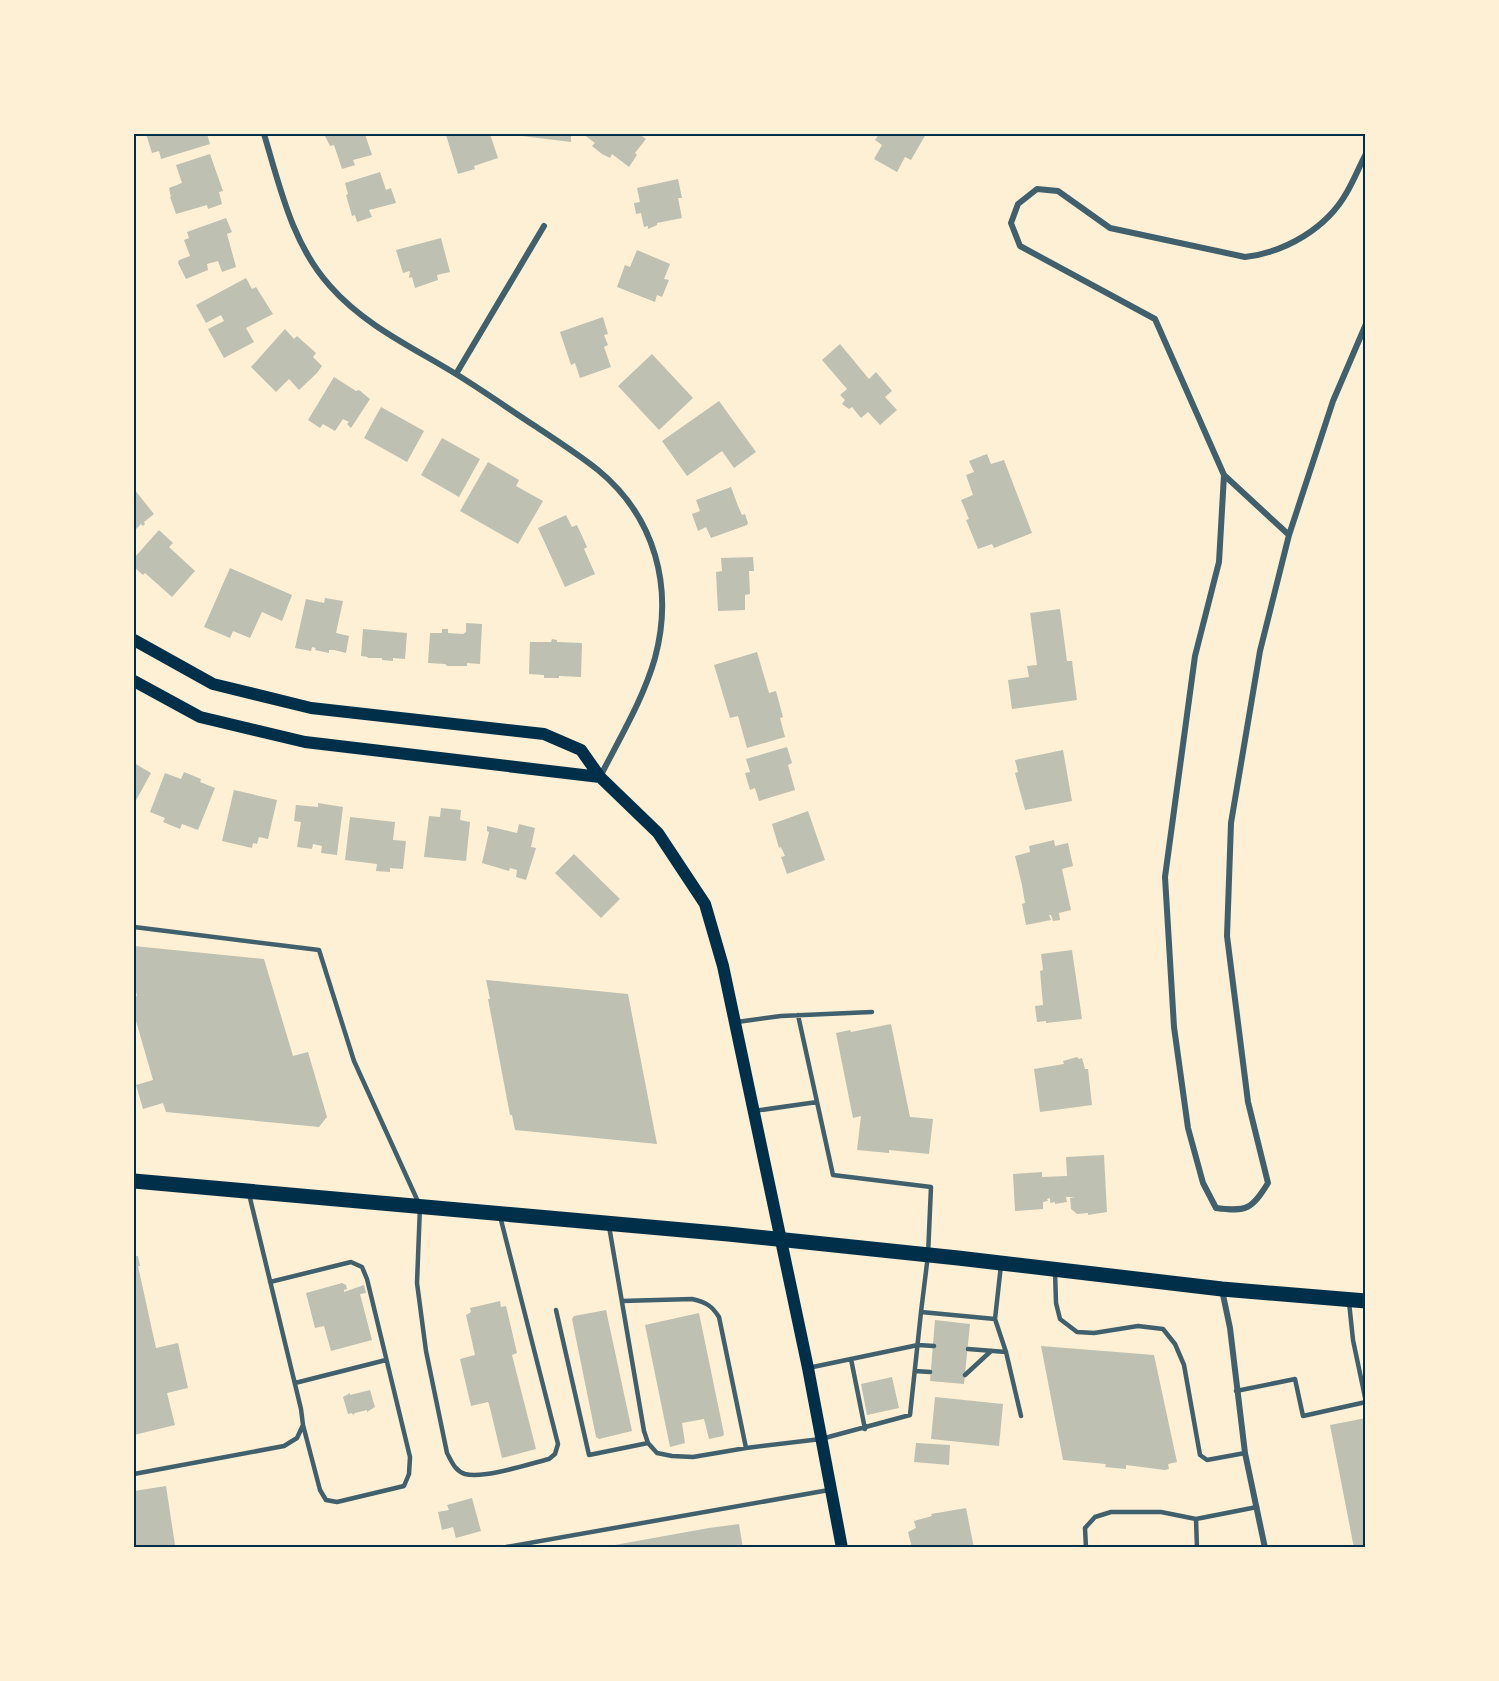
<svg xmlns="http://www.w3.org/2000/svg" width="1499" height="1681" viewBox="0 0 1499 1681" font-family="'Work Sans',sans-serif">
  <rect width="100%" height="100%" fill="#fdf0d5"/>
  <path fill="#bec0b2" d="M146,134H207L210,144L161,159L159,151L152,153Z
    M324,134H365L372,155L353,160L355,165L342,169L334,145L330,146Z
    M451,134H490L498,158L474,166L475,169L458,174L446,135Z
    M522,134H571V142L522,136Z
    M583,134H639L646,139L635,153L637,155L629,167L612,154L610,158L602,154L592,146L595,143Z
    M879,134H926L911,160L905,157L897,172L874,159L882,145L875,140Z
    M210,154L223,191L219,192L222,204L208,209L207,205L176,214L170,197H171L169,188L182,183L176,165Z
    M380,172L386,190L391,188L396,203L369,210L372,217L357,222L355,215L352,216L346,195L348,194L345,183Z
    M678,179L682,198H678L682,218L657,223V225L648,229V226L644,227L641,213L636,214L634,203L640,202L637,188Z
    M226,218L232,232L227,234L236,267L222,272L218,261L207,264L208,270L186,279L178,263L179,260L190,256L184,240L189,238L187,232Z
    M441,238L450,272L437,275L438,280L415,288L412,277L409,278L410,271L403,273L396,250Z
    M637,250L670,264L664,279L669,280L662,297L657,295L655,302L617,287L625,265L630,267Z
    M246,278L252,289L256,287L273,314L246,328L254,342L224,358L208,329L224,321L221,315L206,323L196,305Z
    M603,317L608,334L604,335L608,345L604,347L611,367L580,378L575,363L571,365L560,332Z
    M285,329L294,339L297,336L316,353L313,357L322,366L317,373L299,390L289,379L276,392L251,367Z
    M840,344L869,379L876,372L892,391L885,397L897,410L880,425L868,412L861,418L852,407L849,409L842,404L845,400L840,395L847,389L822,360Z
    M652,354L693,398L659,430L618,386Z
    M334,377L356,391L359,390L370,399L351,428L347,424L349,422L343,419L335,431L323,424L320,428L308,420Z
    M719,401L756,452L734,468L722,451L687,476L662,441Z
    M381,407L424,431L407,462L364,438Z
    M442,438L480,459L459,497L421,475Z
    M987,454L991,464L1004,460L1032,533L994,548L992,544L978,549L966,520L969,519L961,500L973,495L966,475L974,472L969,461Z
    M488,462L519,480L516,486L543,501L518,544L460,511Z
    M731,487L738,506L742,515L745,514L748,523L747,525L711,538L706,527L698,531L692,514L700,511L696,500Z
    M134,489L154,514L144,522L145,524L143,526L141,524L134,531Z
    M566,515L572,527L577,525L587,547L584,549L595,574L565,587L538,528Z
    M159,530L173,543L169,547L195,571L172,597L145,573L143,575L134,567V558Z
    M753,557L754,571H749L750,594L745,595V610L718,611L716,572L722,571L721,558Z
    M230,568L292,595L282,621L262,612L250,638L233,631L230,638L204,627Z
    M325,598L343,601L336,633L349,636L346,653L334,650H329V653L315,650L316,648L312,647L311,651L295,648L306,599L324,603Z
    M1060,609L1067,661H1072L1077,700L1012,709L1008,680L1029,677L1027,666L1037,665L1030,613Z
    M466,623L482,624L480,664L467,663V666H447L445,664L428,663L430,633H442V629H448V633L463,634L466,632Z
    M363,629L407,633L405,659L393,658V661L382,660V658H367L368,657L361,656Z
    M552,639L557,640V642L582,643L581,677L559,676V678H544V675L529,674L530,642H551Z
    M757,652L769,693L776,691L783,717L780,718L785,737L747,748L738,716L730,718L714,665Z
    M787,747L792,763L788,765L795,790L759,801L755,788L750,790L745,773L750,772L746,759Z
    M1063,750L1072,801L1025,810L1015,773L1018,772L1015,760Z
    M134,763L151,773L134,804Z
    M184,772L201,779L200,782L215,788L198,830L182,824L180,829L163,822L165,818L150,812L165,773L181,779Z
    M234,790L277,800L268,839L259,837L257,844L253,843L252,848L222,841Z
    M318,803L343,807L337,855L321,853L322,846L313,844L312,849L297,847L301,822L294,821L296,805L318,807Z
    M441,808L461,810L460,820L470,822L466,861L424,857L429,816L440,817Z
    M808,811L825,860L787,874L781,857L785,856L781,847L779,848L772,824Z
    M350,817L395,822L393,840L406,841L403,869L390,868V872L376,871L377,864L345,860Z
    M519,824L535,828L531,847L536,848L526,880L516,877L517,870L510,868L509,871L482,863L489,832L487,831V826L517,833Z
    M1054,840L1055,846L1068,843L1073,866L1062,869L1071,910L1059,913L1060,920L1053,921L1051,915H1049L1051,920L1026,925L1022,904L1025,903L1022,885L1015,856L1030,852L1029,846Z
    M574,854L620,899L601,918L555,873Z
    M134,946L264,959L293,1056L308,1052L327,1117L319,1127L166,1112L163,1103L143,1109L136,1085L153,1080L134,1014V997L137,996L134,984Z
    M1072,950L1082,1019L1046,1023V1021L1037,1022L1035,1006L1043,1005L1040,971L1043,970L1041,954Z
    M486,980L628,994L657,1144L515,1130L512,1115H510L488,999H490Z
    M891,1024L910,1117L933,1119L929,1154L889,1150V1153L857,1150L861,1116L853,1118L836,1033L850,1030L851,1032Z
    M1077,1057L1079,1059L1082,1058L1085,1069H1088L1092,1105L1040,1112L1034,1069L1064,1064L1063,1061Z
    M1104,1155L1107,1212L1088,1215V1213L1077,1214L1071,1209L1070,1198L1075,1197H1066L1067,1202L1055,1204V1202L1050,1203V1198L1047,1199L1048,1201L1043,1202V1209L1015,1211L1013,1174L1042,1172V1177L1067,1176L1066,1157Z
    M134,1256H138L140,1266H138L156,1348L178,1343L188,1388L167,1393L175,1425L134,1435Z
    M342,1283L346,1285L347,1289L344,1290V1292L364,1285L366,1293L360,1294L372,1340L331,1351L324,1326L315,1328L306,1293Z
    M500,1301L501,1307L506,1306L517,1353L512,1355L536,1449L502,1458L489,1404L488,1402L471,1406L460,1359L475,1355L466,1315L471,1312L470,1308Z
    M606,1310L632,1431L599,1439L596,1437L572,1319L574,1316Z
    M699,1313L724,1434L723,1436L709,1439L704,1419L682,1423L685,1443L670,1447L645,1325Z
    M935,1320L970,1324L964,1384L930,1381Z
    M1041,1346L1154,1355L1177,1462L1168,1464L1169,1469L1165,1470L1126,1465V1469L1105,1467L1106,1464L1063,1460Z
    M892,1377L899,1408L867,1415L861,1384Z
    M370,1390L375,1407L367,1412V1410L355,1413L353,1415L352,1413L348,1414L343,1397L350,1393V1395Z
    M935,1397L1003,1404L999,1446L931,1439Z
    M1366,1418V1545L1354,1548L1330,1425Z
    M916,1443L950,1445L949,1465L914,1462Z
    M166,1486L175,1545L134,1548V1491Z
    M472,1498L481,1531L456,1538L453,1527L442,1530L438,1512L449,1510L447,1505Z
    M966,1508L974,1548H912L908,1532L916,1528L914,1521L932,1516L931,1514Z
    M739,1524L743,1548H598L709,1528Z"/>
  <g fill="none" stroke-linecap="round" stroke-linejoin="round">
    <path stroke="#3f606c" stroke-width="4.5" d="M134,927L319,950L354,1061L420,1206L417,1283L426,1351L447,1453C452,1462 455,1471 465,1474C484,1479 529,1464 549,1459L555,1454L558,1444L500,1216
      M798,1015L833,1175L931,1187L928,1255L921,1312
      M737,1022L781,1016L872,1012
      M754,1111L817,1102
      M609,1226L644,1431L648,1443L657,1453L672,1456L693,1457L746,1448L821,1439L910,1415L921,1312L995,1319L1001,1265
      M1055,1271L1056,1303L1060,1319L1077,1332L1094,1333L1138,1326L1163,1329L1175,1344L1184,1365L1200,1455L1207,1460L1245,1453
      M270,1282L351,1262L362,1267L367,1279L410,1457L409,1474L404,1486L337,1502L326,1500L320,1490L303,1425
      M622,1301L692,1299C706,1302 712,1306 719,1317L746,1448
      M1349,1302L1353,1340L1366,1402
      M556,1310L589,1455L648,1443
      M995,1319L1006,1352L1021,1416
      M968,1349L1006,1352
      M851,1359L918,1345L934,1346
      M808,1368L851,1359L865,1429
      M915,1371L930,1372
      M965,1375L991,1351
      M295,1383L386,1360
      M1236,1391L1295,1379L1303,1416L1366,1402
      M134,1474L284,1446L297,1438L303,1425L301,1409L249,1194
      M1196,1519L1197,1548
      M501,1548L829,1490
      M1086,1548L1085,1528L1095,1517L1111,1512H1161L1196,1519L1257,1507"/>
    <path stroke="#3f606c" stroke-width="6" d="M264,134C280,187 292,244 330,286C364,325 412,347 456,374C482,390 509,409 535,426C556,440 578,454 598,470C655,517 674,587 655,658C643,700 619,739 600,777
      M456,374L544,226
      M1224,475L1219,562L1195,656L1165,877L1174,1027L1188,1128L1203,1183L1216,1208C1247,1212 1252,1209 1268,1183L1248,1102L1227,936L1231,823L1260,651L1289,535L1333,401L1366,324
      M1289,535L1224,475L1155,319L1020,246L1011,223L1018,204L1037,189L1058,191L1110,228L1245,257C1286,252 1327,228 1347,192C1354,180 1359,167 1366,154
      M1222,1290L1230,1328L1245,1453L1265,1548"/>
    <path stroke="#003049" stroke-width="12" d="M134,640L213,684L311,708L544,734L581,750L600,777L658,833L705,904L723,966L808,1368L842,1548
      M134,681L200,717L305,742L600,777"/>
    <path stroke="#003049" stroke-width="15" d="M134,1181L728,1234L958,1258L1222,1289L1366,1301"/>
  </g>
  <rect width="1499" height="1681" fill="none" stroke="#fdf0d5" stroke-width="270"/>
  <rect x="135" y="135" width="1229" height="1411" fill="none" stroke="#003049" stroke-width="2"/>
</svg>
